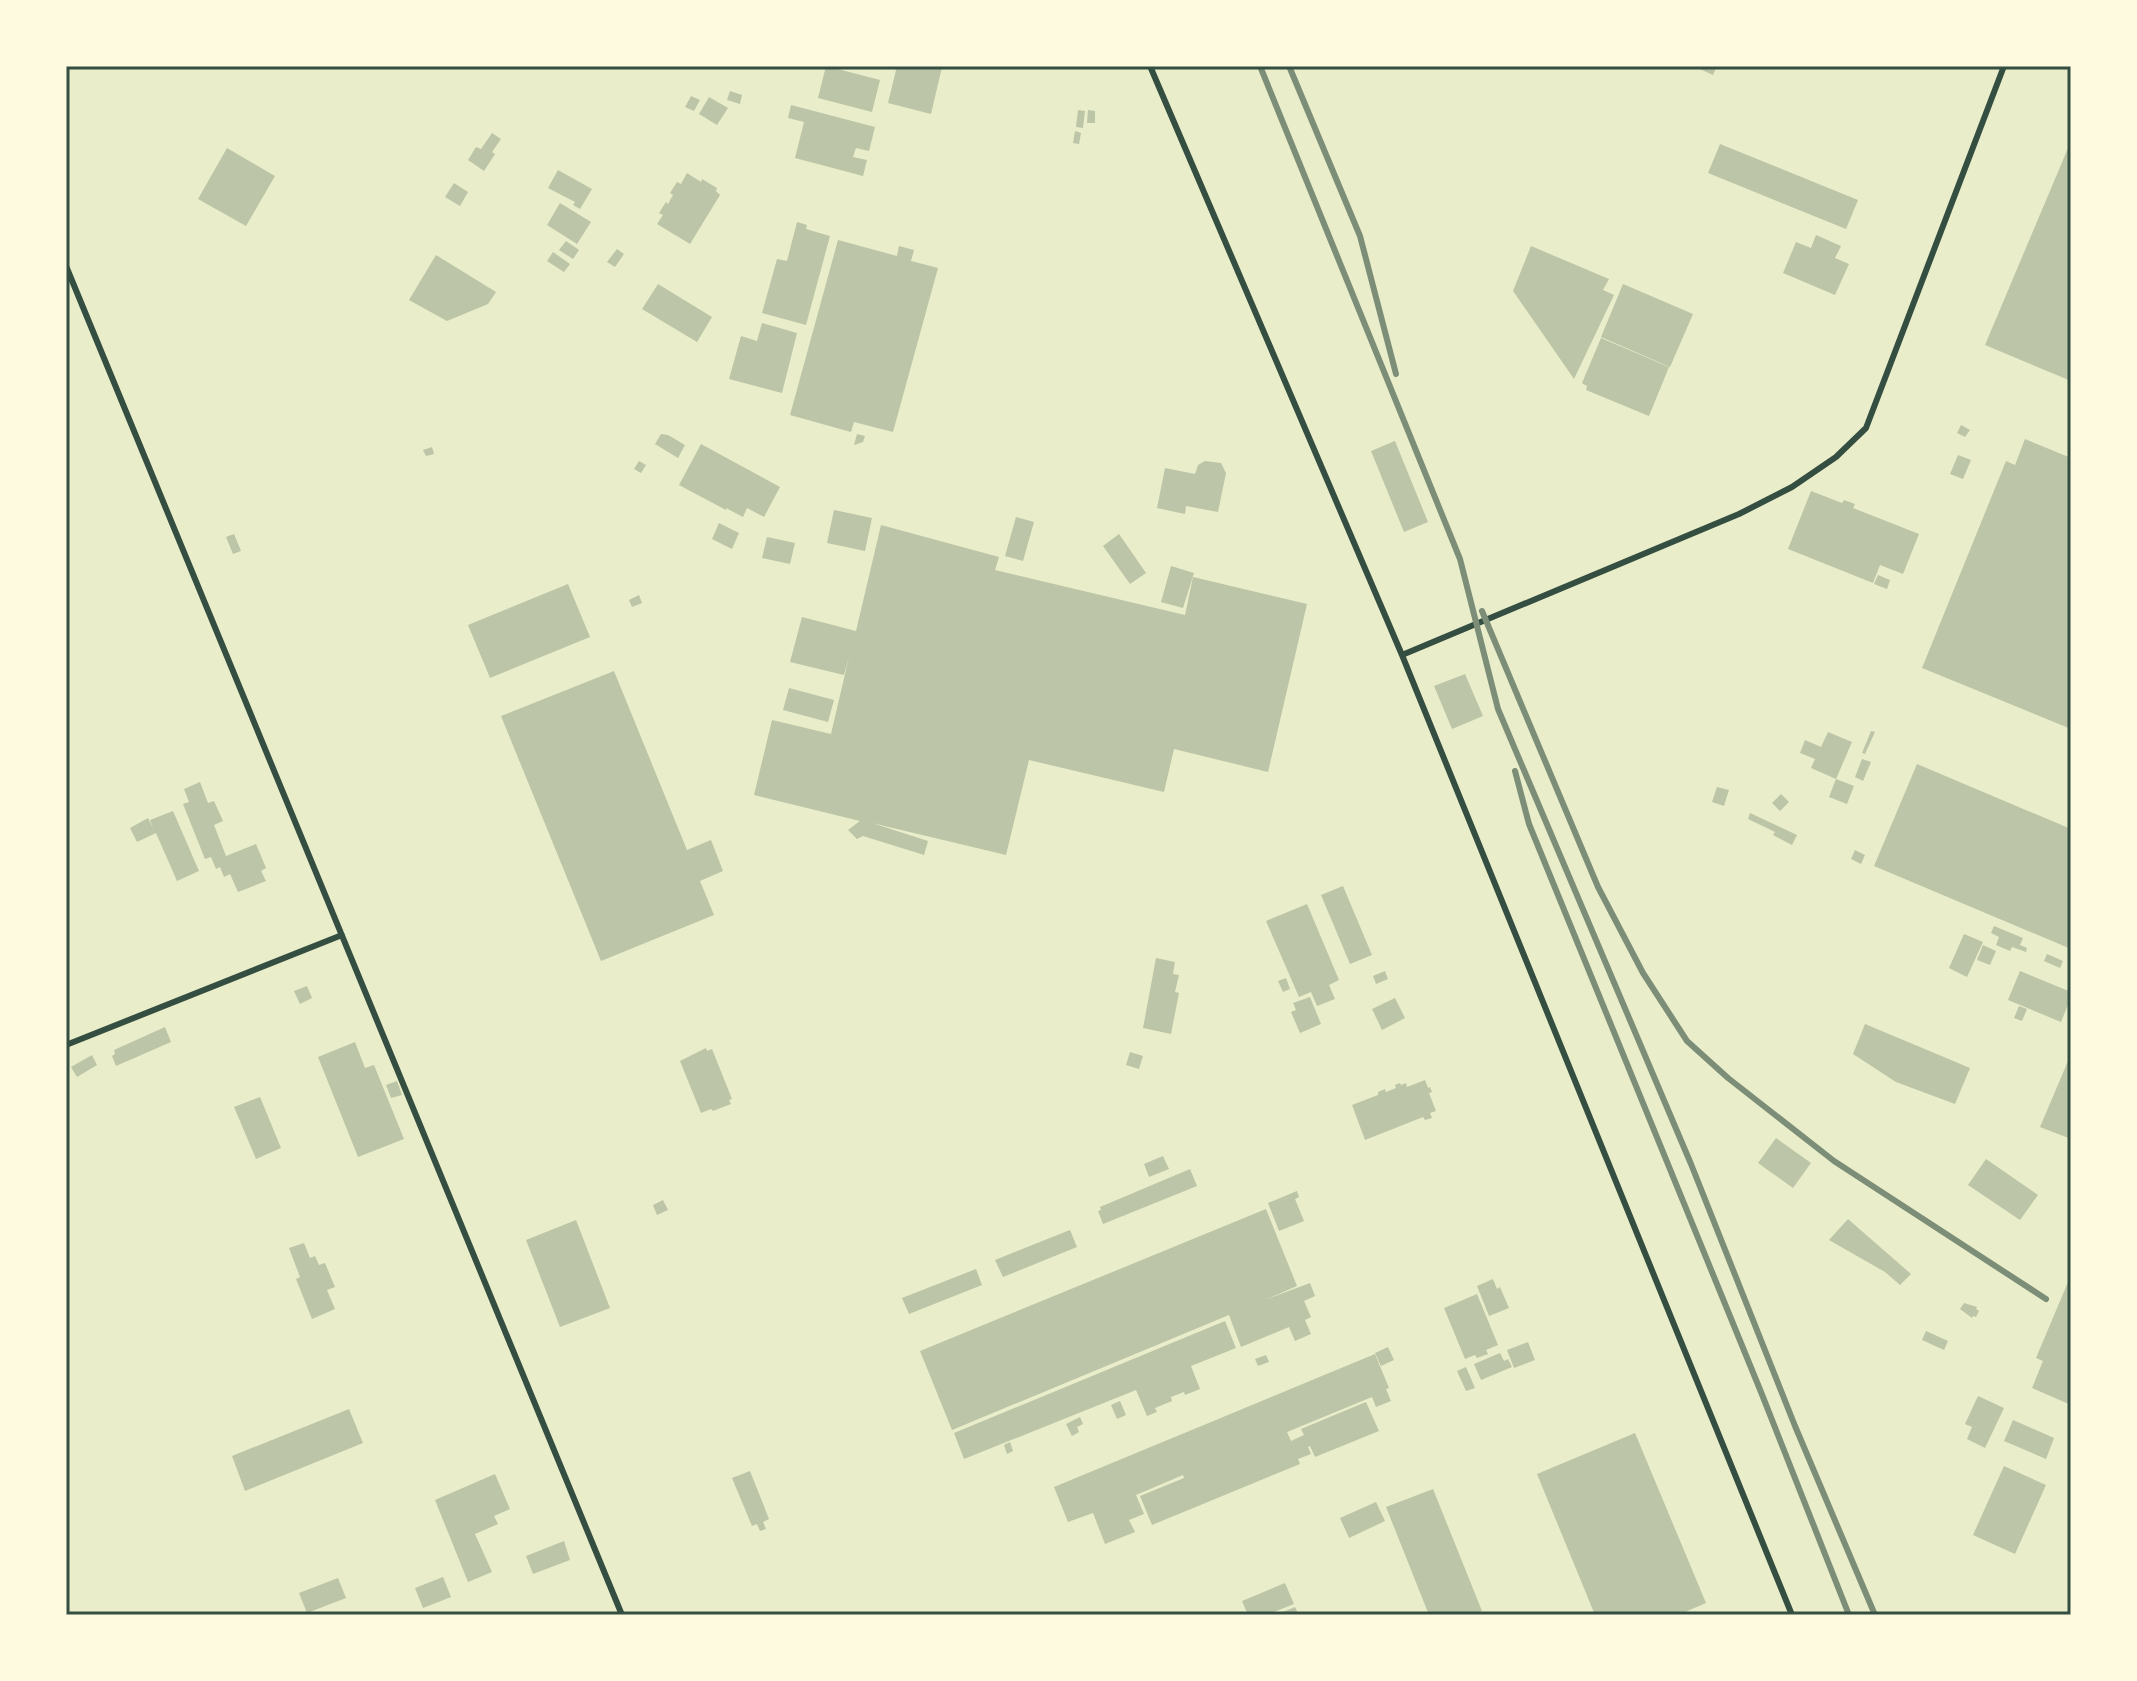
<svg xmlns="http://www.w3.org/2000/svg" width="2137" height="1681" viewBox="0 0 2137 1681" font-family="'PT Sans Narrow',sans-serif">
  <rect width="100%" height="100%" fill="#e9edc9"/>
  <path fill="#bcc5a7" d="M826,66L880,80L872,112L818,98Z
    M897,66L942,67L931,114L888,103Z
    M1693,66H1717L1713,75Z
    M730,91L742,95L740,104L727,100Z
    M691,96L700,100L694,111L685,107Z
    M709,97L728,108L717,125L699,114Z
    M791,105L875,127L869,151L856,148L853,157L867,160L863,176L795,158L804,122L788,118Z
    M1078,110L1085,111L1083,128L1076,127Z
    M1088,110L1095,111V123H1087Z
    M1075,131L1081,133L1079,144L1073,143Z
    M492,133L501,139L492,152L495,154L484,171L468,160L476,147L481,149Z
    M2071,141V381L1985,345Z
    M1720,144L1858,200L1846,229L1708,173Z
    M227,148L275,176L246,226L198,199Z
    M558,170L592,189L580,209L573,205L575,202L548,188Z
    M687,173L701,182L702,179L717,188L716,191L720,195L690,244L657,224L663,215L659,213L666,202L668,204L673,195L670,193L677,182L681,184Z
    M454,183L468,192L460,206L445,197Z
    M560,203L591,222L577,244L547,225Z
    M797,222L807,225L806,229L830,236L806,325L762,313L777,259L787,261Z
    M1816,235L1841,246L1835,258L1849,264L1835,295L1783,273L1796,242L1811,248Z
    M838,240L897,256L899,246L914,250L911,261L938,268L893,432L854,422L851,432L790,415Z
    M566,241L579,250L573,259L559,250Z
    M1531,246L1609,279L1603,290L1614,295L1574,379L1513,291Z
    M617,249L624,254L615,267L607,262Z
    M553,252L570,264L564,272L547,261Z
    M436,255L496,292L488,304L447,321L409,300Z
    M658,284L712,317L697,342L642,309Z
    M1623,284L1693,314L1670,367L1601,337Z
    M762,323L797,333L782,393L729,379L741,336L757,341Z
    M1601,338L1669,367L1649,416L1586,390L1587,386L1582,383Z
    M1961,425L1970,430L1965,437L1957,433Z
    M661,434L668,435L685,445L678,458L655,444Z
    M857,434L865,436L863,442L854,445Z
    M2025,439L2071,458V729L1922,668L2006,461L2015,465Z
    M1395,441L1428,522L1404,532L1371,451Z
    M701,444L780,487L764,517L747,508L743,517L726,508V510L679,485Z
    M432,447L434,454L426,456L423,450Z
    M1958,455L1971,460L1963,479L1950,474Z
    M639,461L646,465L641,473L634,469Z
    M1205,461L1221,463L1226,473L1218,512L1186,506L1185,514L1157,508L1165,468L1195,474L1198,465Z
    M1811,491L1842,503L1844,500L1855,504L1853,508L1919,534L1903,574L1880,565L1873,583L1788,549Z
    M834,510L872,518L865,551L827,543Z
    M1016,517L1034,522L1023,561L1005,556Z
    M719,523L739,533L732,549L712,539Z
    M881,525L999,557L995,570L1185,615L1193,577L1307,604L1268,772L1174,749L1164,792L1029,760L1006,855L872,823L928,841L924,855L863,836L857,839L848,830L860,821L754,795L772,720L831,734L849,657L844,675L790,662L802,617L856,631Z
    M234,534L241,551L233,554L226,537Z
    M1119,534L1146,573L1130,584L1103,546Z
    M767,537L795,543L790,564L762,558Z
    M1171,566L1194,573L1183,608L1161,602Z
    M1878,575L1890,580L1887,589L1874,584Z
    M568,584L590,637L490,678L468,625Z
    M639,595L642,603L632,607L629,600Z
    M614,671L687,850L711,840L723,871L700,881L714,915L601,961L501,716Z
    M1465,674L1483,716L1452,729L1434,686Z
    M789,688L834,700L828,722L783,710Z
    M1871,731L1875,732L1865,754L1862,753Z
    M1828,732L1852,742L1836,779L1811,768L1815,759L1800,753L1805,740L1821,747Z
    M1862,759L1871,762L1863,781L1855,777Z
    M1917,764L2071,829V949L1874,866Z
    M1836,779L1854,786L1847,804L1829,797Z
    M200,782L208,803L214,801L223,821L214,825L226,856L256,844L266,868L261,871L266,881L238,892L230,874L224,877L220,867L216,869L211,857L205,859L183,804L189,802L184,789Z
    M1717,787L1729,790L1724,806L1712,802Z
    M1781,794L1789,802L1780,811L1772,803Z
    M173,811L199,871L177,881L156,833L137,842L130,828L148,818L153,828L150,820Z
    M1750,813L1797,835L1792,845L1773,835L1775,832L1748,819Z
    M1855,850L1865,855L1861,864L1851,859Z
    M1343,886L1372,955L1350,964L1321,895Z
    M1307,904L1339,980L1329,985L1335,999L1317,1006L1311,992L1299,997L1266,921Z
    M1994,926L2023,938L2020,945L2027,948L2026,952L2012,947L2010,951L1996,945L1999,937L1991,933Z
    M1964,934L1983,942L1967,977L1949,968Z
    M1983,945L1996,951L1990,965L1977,960Z
    M2047,954L2063,961L2060,968L2044,961Z
    M1156,958L1175,962L1173,974L1179,975L1175,992L1179,993L1171,1034L1143,1028Z
    M1385,971L1388,979L1376,984L1373,976Z
    M2020,971L2071,992V997L2061,1022L2008,1000Z
    M1286,978L1290,989L1283,992L1278,981Z
    M307,986L312,998L300,1004L294,991Z
    M1310,997L1321,1024L1300,1033L1291,1012L1296,1010L1293,1003Z
    M1395,998L1405,1018L1382,1030L1372,1009Z
    M2019,1006L2027,1009L2022,1021L2014,1018Z
    M1865,1024L1970,1068L1955,1104L1896,1082L1853,1054Z
    M165,1027L171,1042L116,1066L112,1056L115,1054L114,1050Z
    M355,1042L365,1068L374,1065L404,1139L358,1157L318,1057Z
    M706,1048L707,1051L712,1049L732,1099L729,1100L731,1104L713,1111L711,1109L701,1113L680,1061Z
    M1130,1052L1143,1056L1139,1069L1126,1065Z
    M2071,1054V1139L2040,1127Z
    M92,1055L97,1065L77,1077L71,1067Z
    M1425,1080L1428,1088L1430,1087L1432,1092L1429,1093L1436,1111L1430,1113L1432,1118L1425,1120L1423,1117L1365,1140L1352,1105L1378,1095V1092L1385,1089L1386,1092L1396,1088L1395,1085L1400,1083L1401,1085L1406,1083L1407,1087Z
    M397,1081L402,1095L391,1098L386,1085Z
    M260,1097L281,1148L256,1159L234,1107Z
    M1776,1138L1811,1163L1793,1188L1758,1163Z
    M1163,1156L1169,1169L1149,1177L1144,1164Z
    M1986,1159L2038,1195L2020,1220L1968,1185Z
    M1190,1169L1197,1186L1103,1224L1098,1211L1101,1210L1100,1207Z
    M1297,1191L1299,1197L1295,1199L1304,1221L1279,1231L1268,1203Z
    M663,1200L668,1210L657,1215L653,1205Z
    M1266,1209L1297,1286L1267,1299L1310,1283L1315,1296L1304,1301L1311,1317L1305,1320L1311,1334L1295,1341L1289,1327L1241,1347L1229,1315L952,1430L920,1351Z
    M1848,1219L1911,1274L1900,1285L1885,1272L1829,1240Z
    M576,1220L610,1308L560,1327L526,1240Z
    M1070,1230L1077,1247L1003,1277L995,1260Z
    M304,1243L310,1258L315,1256L319,1265L325,1263L335,1287L327,1290L335,1309L312,1319L296,1279L300,1277L289,1248Z
    M976,1269L982,1285L909,1314L902,1298Z
    M2071,1275V1405L2032,1388L2043,1361L2036,1358Z
    M1493,1279L1497,1289L1500,1287L1509,1308L1489,1316L1477,1286Z
    M1477,1294L1498,1345L1486,1350L1488,1354L1477,1358L1475,1355L1465,1359L1444,1308Z
    M1964,1303L1977,1307L1976,1309L1979,1311L1976,1317L1973,1316L1972,1318L1960,1309Z
    M1225,1321L1236,1348L1191,1366L1200,1389L1185,1395L1184,1392L1171,1397L1172,1401L1155,1408L1157,1412L1147,1416L1136,1390L964,1459L954,1433Z
    M1926,1331L1948,1341L1944,1350L1922,1340Z
    M1528,1342L1535,1360L1514,1368L1507,1350Z
    M1388,1347L1394,1360L1381,1366L1375,1353Z
    M1500,1353L1504,1361L1508,1359L1512,1367L1481,1380L1474,1364Z
    M1375,1354L1389,1388L1386,1389L1391,1401L1376,1407L1372,1397L1287,1432L1291,1441L1304,1435L1301,1429L1366,1402L1379,1431L1315,1457L1310,1446L1308,1447L1311,1454L1298,1459L1300,1464L1152,1525L1140,1496L1184,1478L1183,1475L1136,1495L1144,1514L1129,1520L1135,1532L1105,1544L1093,1513L1068,1522L1054,1487Z
    M1266,1355L1269,1362L1258,1366L1255,1359Z
    M1466,1367L1475,1388L1466,1391L1457,1371Z
    M1978,1396L2004,1408L1985,1448L1967,1439L1972,1427L1965,1424Z
    M1120,1401L1126,1415L1117,1419L1111,1405Z
    M349,1409L363,1443L245,1491L232,1456Z
    M1080,1417L1083,1424L1077,1427L1079,1432L1072,1436L1066,1424Z
    M2013,1420L2054,1438L2046,1459L2004,1441Z
    M1635,1433L1706,1603L1678,1615H1595L1537,1474Z
    M1010,1442L1013,1451L1007,1454L1004,1445Z
    M2004,1466L2046,1485L2015,1554L1973,1535Z
    M750,1471L769,1519L763,1522L766,1529L760,1531L757,1524L752,1526L732,1478Z
    M495,1474L510,1509L494,1516L498,1524L475,1534L492,1572L468,1582L435,1500Z
    M1433,1489L1482,1611L1473,1615H1429L1386,1507Z
    M1376,1502L1385,1521L1349,1538L1340,1518Z
    M564,1541L570,1560L533,1574L526,1556Z
    M443,1577L451,1597L423,1608L415,1588Z
    M338,1578L346,1598L307,1613L299,1593Z
    M1285,1583L1294,1604L1266,1615H1248L1242,1601Z
    M1295,1607L1299,1615H1276Z"/>
  <g fill="none" stroke-linecap="round" stroke-linejoin="round">
    <path stroke="#344e41" stroke-width="6" d="M1150,66L1402,655L1792,1615
      M66,266L622,1615
      M1402,655L1739,514L1792,487L1836,457L1866,428L2004,66
      M66,1045L342,935"/>
    <path stroke="#7c8e77" stroke-width="6" d="M1260,66L1460,559L1498,709L1691,1164L1795,1426L1875,1615
      M1289,66L1360,236L1396,374
      M1482,611L1598,887L1643,973L1687,1041L1728,1078L1834,1161L2046,1299
      M1515,771L1529,824L1761,1392L1849,1615"/>
  </g>
  <rect width="2137" height="1681" fill="none" stroke="#fefae0" stroke-width="136"/>
  <rect x="68" y="68" width="2001" height="1545" fill="none" stroke="#344e41" stroke-width="3"/>
</svg>
